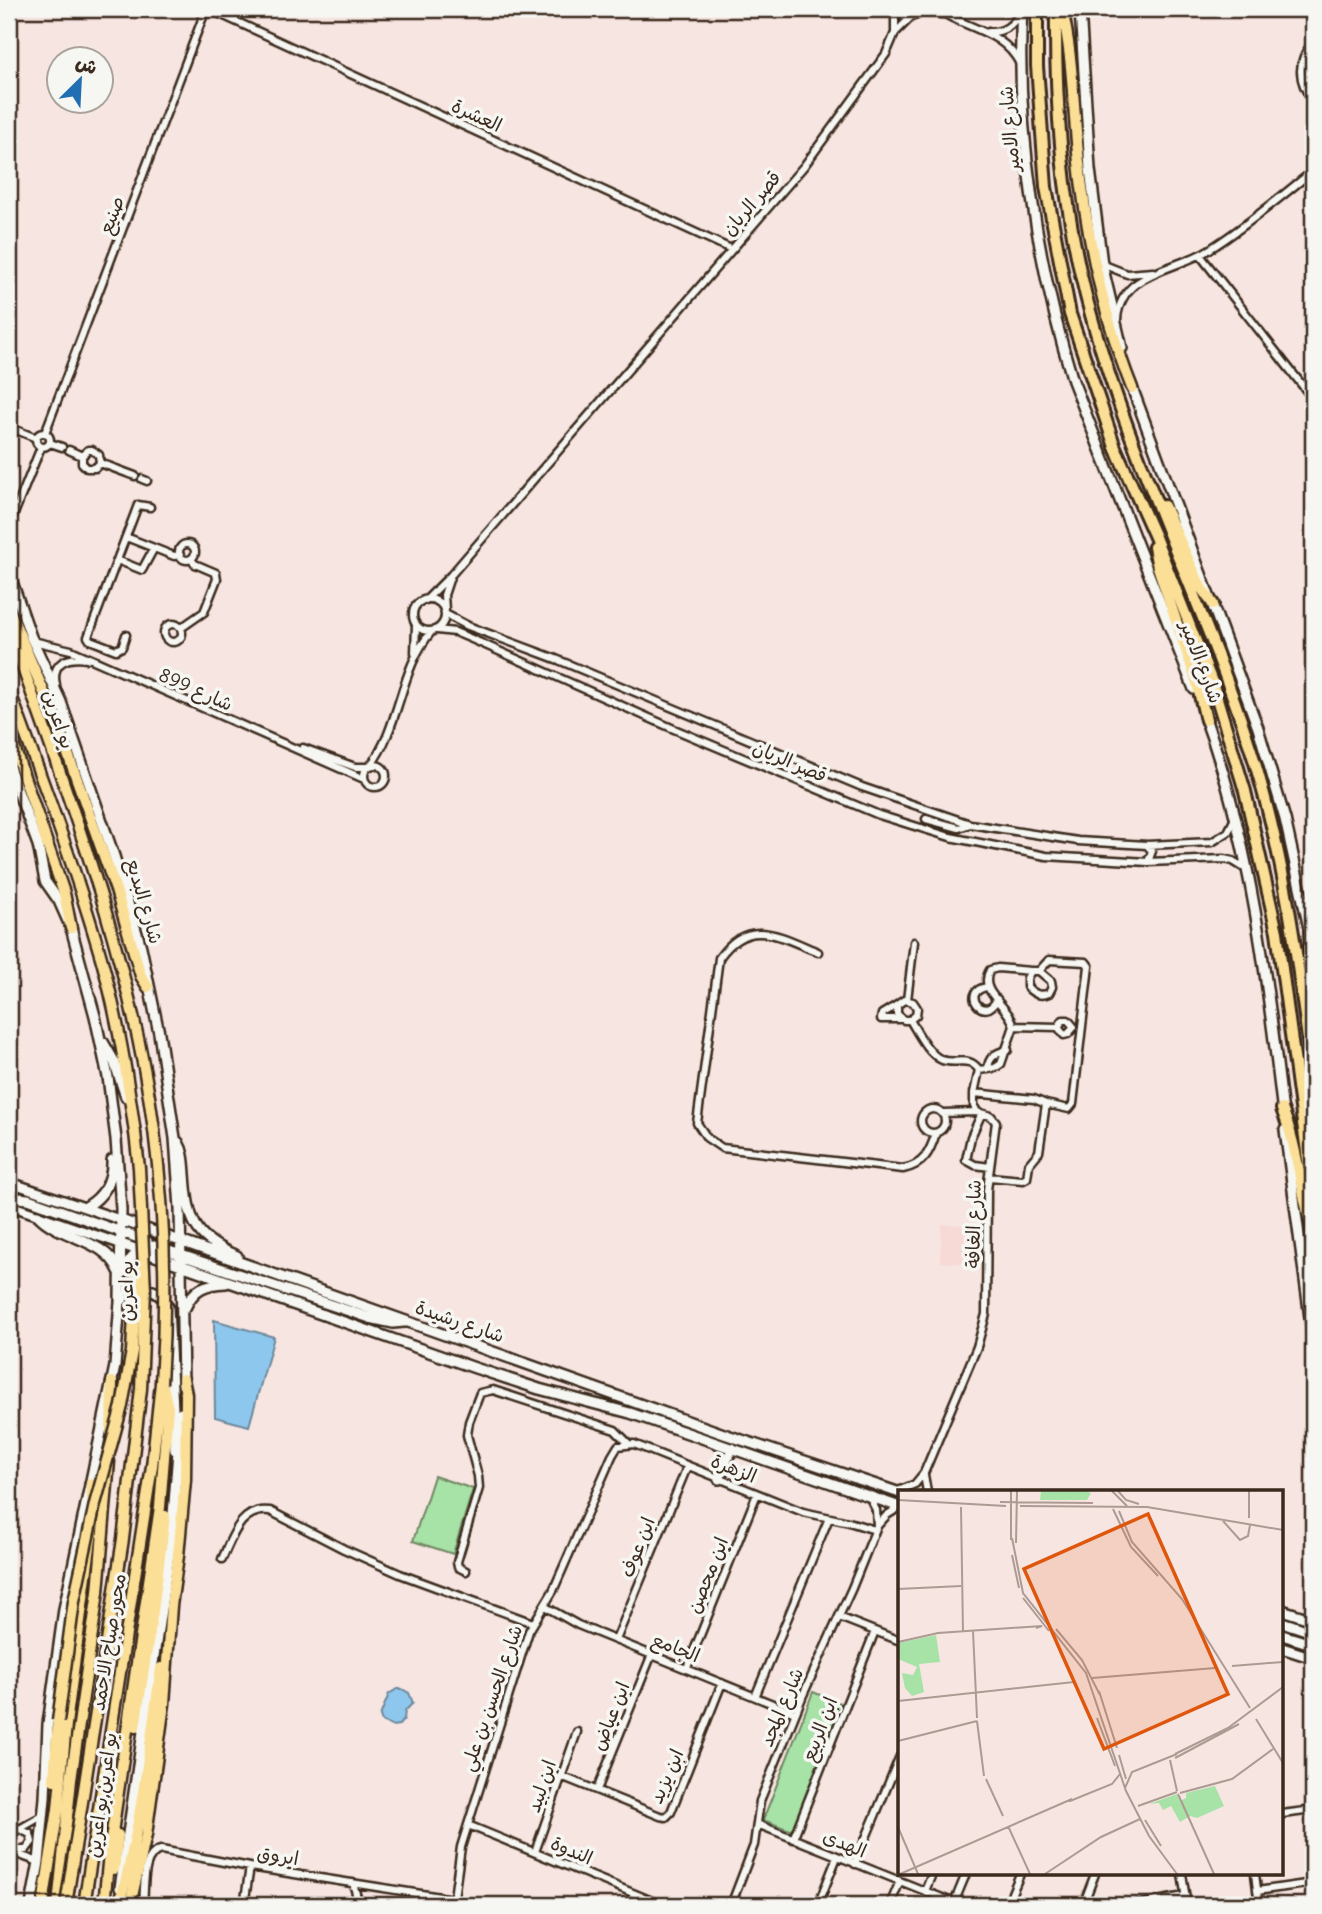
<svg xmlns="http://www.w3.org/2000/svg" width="1322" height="1914" viewBox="0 0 1322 1914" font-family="Delius,'Playpen Sans Arabic',sans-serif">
  <rect width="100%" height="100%" fill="#f7e5e1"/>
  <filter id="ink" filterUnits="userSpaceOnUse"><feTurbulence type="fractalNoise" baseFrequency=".0143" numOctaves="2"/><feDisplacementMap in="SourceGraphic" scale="14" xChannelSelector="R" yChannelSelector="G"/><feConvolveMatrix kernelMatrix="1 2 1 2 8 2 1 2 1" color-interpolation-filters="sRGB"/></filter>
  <g filter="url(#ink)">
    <path fill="#f7d9d5" d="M942,1224L979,1226L977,1264L940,1262Z"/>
    <path fill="#a7e2a7" stroke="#718662" stroke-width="2" d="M434,1476L473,1489L453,1554L413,1541Z
      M813,1692L845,1705L795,1832L763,1820Z"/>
    <path fill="#8ec7ed" stroke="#6d889a" stroke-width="2" d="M214,1320L274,1337L249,1426L215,1417Z
      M397,1689H402L409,1693L413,1703L405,1711L404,1719L399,1725L391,1726L382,1721L380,1716L389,1694Z"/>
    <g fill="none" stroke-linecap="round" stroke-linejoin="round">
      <defs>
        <path id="minor" d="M209,9L731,249
          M937,9C965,29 1003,30 1020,64
          M896,10C904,19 916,19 923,9
          M921,12L942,14
          M988,32C1004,33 1013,25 1021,12
          M895,33L911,17
          M1313,43C1296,62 1298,82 1313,101
          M1200,255L1313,399
          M1102,264L1127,274L1153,272
          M1117,319C1118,305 1125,291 1137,283C1159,267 1187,264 1210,249C1247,226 1280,197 1313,171
          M9,427L36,438
          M36 440a7 7 0 1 1 14 0a7 7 0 1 1-14 0Z
          M45,433L206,9
          M50,443L62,447
          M69,450L82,456
          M82,456L88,450H92L99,455L100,463
          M82,456V463L87,468H95L100,463
          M100,463L135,476
          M142,479L147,481
          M14,514L41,447
          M126,537L154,548
          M179 552a8 8 0 1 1 16 0a8 8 0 1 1-16 0Z
          M117,560L138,505L150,507
          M413 615a16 16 0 1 1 32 0a16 16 0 1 1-32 0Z
          M426,600L451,575L804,166L886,54L895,33V9
          M445,610L444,595L450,577
          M445,614L468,626L556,659L862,787L970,824L1078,841L1147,845L1212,842L1228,832L1234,820
          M164 633a9 9 0 1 1 18 0a9 9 0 1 1-18 0Z
          M181,628L204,612L217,579L216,573L195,564L191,559
          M437,630L455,632L474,640L674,729L879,815L950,837L1046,856L1148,862L1224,859L1233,861L1246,869
          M126,635L122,647L116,650L90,640L88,637L117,560L142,570L154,548L174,556L180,555
          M33,641L71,650L364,779
          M415,653L416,625
          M56,685C51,662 67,656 87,659
          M303,748L355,767H368
          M364 776a11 11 0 1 1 22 0a11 11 0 1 1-22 0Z
          M370,766C401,726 399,669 432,631
          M926,819L959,828L970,824
          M1147,845L1152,851L1148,862
          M818,952C779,936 748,916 719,958L697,1123L707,1138L722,1148L903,1169C924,1165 930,1152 936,1133
          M1039,971L1051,981L1052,987L1049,993C1040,997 1034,994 1027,987V978L1031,971H1039L1049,960L1086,962L1089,966L1073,1104L1069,1109L1046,1104
          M987,987C959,991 985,1025 997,999
          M907,1000L914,942
          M897,1005L882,1014L881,1019H901
          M1014,1026L1058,1027L1064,1035L1068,1034L1074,1027L1068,1020H1063L1058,1027
          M988,1069C988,1057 997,1052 1008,1050
          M979,1070L995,1068L1001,1064L1014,1026C1009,1005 977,992 990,970L998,968L1031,971
          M974,1093L1034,1099L1046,1104L1039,1152L1029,1164L1027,1178L1023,1180L989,1177
          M921 1121a12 12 0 1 1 24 0a12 12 0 1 1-24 0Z
          M943,1113L977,1112
          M981,1115L971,1137L966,1160L975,1165L990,1167
          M924,1475L927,1492
          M898,1491L915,1484L924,1473L977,1347L986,1314L987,1190L996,1122L991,1116L977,1112L974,1106V1093L979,1070C969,1055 956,1065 942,1060C928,1054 918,1033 910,1020H904L897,1014V1005L904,1000L913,1002L917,1008L916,1015L910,1020
          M869,1496L876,1510L877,1526
          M222,1559C232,1538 240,1507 270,1511L344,1549L400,1574L533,1623
          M466,1571L458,1567L457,1562L479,1488L478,1476L467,1435L469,1422L480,1393L493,1390L615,1430L629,1444
          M546,1607L578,1625L795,1713
          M839,1617L900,1641
          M616,1640L687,1467
          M687,1668L757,1494
          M755,1697L829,1518
          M561,1776L660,1816L666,1817L671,1812L722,1683
          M597,1790L652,1654
          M1282,1814L1313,1810
          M757,1824L960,1905
          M468,1825L662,1905
          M9,1830L18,1828L30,1834L32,1842L26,1850H9
          M9,1835L44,1815
          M793,1839L875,1631
          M535,1852L577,1732
          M14,1853L39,1862
          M855,1864L900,1756
          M1182,1874L1187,1905
          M1255,1874L1259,1905
          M353,1883L358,1901L361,1905
          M925,1891L932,1874
          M1257,1891L1313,1883
          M954,1903L966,1874
          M143,1905C145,1889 141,1854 161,1850L250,1867L453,1899
          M244,1905L250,1867
          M453,1905L461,1847L529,1631L553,1591L612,1456L618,1446L634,1444L803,1512L849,1522L875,1530
          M731,1905L754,1845L760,1801L803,1695L852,1588L877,1526L887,1515L900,1507
          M818,1905L837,1857
          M890,1905L900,1881
          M1007,1905L1020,1874
          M1083,1905L1095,1874
          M1134,1905L1185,1896"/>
        <path id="tertiary" d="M9,1182L121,1220
          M9,1205L121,1244"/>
        <path id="secondary" d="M1022,9C1015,128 1038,267 1073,381L1194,689
          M1080,9L1090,169L1102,264L1122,348
          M1130,382L1258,728L1285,819L1311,937
          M9,573L31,637L61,702L114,856L141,947L159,1033L175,1138L180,1208L183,1385
          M1204,715C1251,842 1267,979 1283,1113
          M9,767L38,845L45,881L59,901L71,928L95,1016L108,1077L116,1139L121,1209L120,1302L115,1366L64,1609L48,1724L45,1798L39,1862L31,1905
          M103,1042L114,1061L126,1097
          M1285,1130L1313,1340
          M178,1142C184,1152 184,1162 185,1174C188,1219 193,1238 237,1256
          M9,1197L28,1199L147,1241
          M86,1207C103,1197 113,1181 112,1160
          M38,1215C60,1239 105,1238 119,1271
          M121,1220L724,1434L900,1493
          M121,1244L475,1368L539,1389L630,1413L900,1507
          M122,1274C129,1260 137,1248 154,1246L370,1318L393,1323L404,1322
          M120,1302C135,1284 158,1285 168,1307L175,1450
          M185,1308C194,1288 205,1284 226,1283
          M719,1479L732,1448
          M1282,1610L1313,1620
          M1282,1622L1306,1630
          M1282,1635L1308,1643
          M1282,1648L1313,1658
          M120,1888L171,1541L181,1413"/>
        <path id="trunk" d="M1062,9C1073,57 1073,105 1078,153C1086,234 1102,312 1132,388
          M9,610L57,723L116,890L141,976L148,987
          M9,629C67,793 131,956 154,1130
          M9,690C42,779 76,870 102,961C118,1018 127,1076 135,1133
          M9,733L64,893L71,928
          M111,1439L112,1382
          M91,1483L93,1509
          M135,1727L153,1611L165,1516
          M54,1780L58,1721
          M114,1869L118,1835
          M43,1905L58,1809L66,1724L93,1524
          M58,1905L71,1780L98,1592L109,1461
          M84,1905L152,1466L161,1383
          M104,1905L109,1853L160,1507L168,1408L163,1386
          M119,1905C141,1828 149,1748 161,1668
          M130,1905L146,1835L164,1704L171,1606L178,1556L185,1480L186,1394L183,1379"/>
        <path id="motorway" d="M1037,9V66L1046,187L1070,314L1115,447L1155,537L1212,682L1245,791L1277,932L1313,1196
          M1056,9C1055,105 1062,202 1086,296C1126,452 1202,597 1251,750C1285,857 1299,967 1313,1078
          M1164,506L1202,589L1213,604
          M1154,547L1158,567L1197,683L1206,720
          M1310,931L1313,978
          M1282,1109C1298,1148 1300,1191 1313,1230"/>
      </defs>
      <use href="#minor" stroke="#3b2a1e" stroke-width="11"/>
      <use href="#tertiary" stroke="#3b2a1e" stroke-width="13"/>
      <use href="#secondary" stroke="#3b2a1e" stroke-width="14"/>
      <use href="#trunk" stroke="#3b2a1e" stroke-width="15"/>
      <use href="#motorway" stroke="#3b2a1e" stroke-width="16"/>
      <use href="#minor" stroke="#f6f6f2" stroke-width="6"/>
      <use href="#tertiary" stroke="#f6f6f2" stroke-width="8"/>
      <use href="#secondary" stroke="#f6f6f2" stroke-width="9"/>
      <use href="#trunk" stroke="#fbdf96" stroke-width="10"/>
      <use href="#motorway" stroke="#fbdf96" stroke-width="10"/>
      <defs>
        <path id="trunk-bridge" d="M154,1130C165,1214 167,1298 161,1383
          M58,1721L74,1601L95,1504L122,1406L132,1351L136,1279L144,1268
          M66,1905L123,1539L141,1389L145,1290L139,1168L135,1133"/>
      </defs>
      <use href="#trunk-bridge" stroke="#3b2a1e" stroke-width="15" stroke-linecap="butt"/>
      <use href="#trunk-bridge" stroke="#fbdf96" stroke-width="10"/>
    </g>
  </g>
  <g text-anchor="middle" stroke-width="7" stroke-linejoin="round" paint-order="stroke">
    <g font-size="19" fill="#3b2a1e" stroke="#f6f6f2">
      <text transform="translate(477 115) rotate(25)" y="7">العشرة</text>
      <text transform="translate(1009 129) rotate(-95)" y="7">شارع الامير</text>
      <text transform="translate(751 203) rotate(-49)" y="7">قصر الريان</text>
      <text transform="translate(111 215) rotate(-69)" y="7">صنيع</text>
      <text transform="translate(1202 662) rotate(69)" y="7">شارع الامير</text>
      <text transform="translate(196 689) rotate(24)" y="7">شارع 899</text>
      <text transform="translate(59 719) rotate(71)" y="7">بو اعرين</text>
      <text transform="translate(790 761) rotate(23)" y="7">قصر الريان</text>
      <text transform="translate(145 901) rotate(74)" y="7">شارع البديع</text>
      <text transform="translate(973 1224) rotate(-89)" y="7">شارع الغافة</text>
      <text transform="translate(126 1291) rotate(-91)" y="7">بو اعرين</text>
      <text transform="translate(460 1321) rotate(19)" y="7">شارع رشيدة</text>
      <text transform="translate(734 1468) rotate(22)" y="7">الزهرة</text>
      <text transform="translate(637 1547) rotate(-68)" y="7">ابن عوف</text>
      <text transform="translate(707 1575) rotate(-68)" y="7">ابن محصن</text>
      <text transform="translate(108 1642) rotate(-81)" y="7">محور صباح الاحمد</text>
      <text transform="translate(676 1647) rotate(22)" y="7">الجامع</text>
      <text transform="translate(491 1698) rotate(-71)" y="7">شارع الحسن بن علي</text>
      <text transform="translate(781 1707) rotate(-67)" y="7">شارع المجد</text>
      <text transform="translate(610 1716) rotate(-68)" y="7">ابن عياض</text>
      <text transform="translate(819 1729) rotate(-69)" y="7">ابن الربيع</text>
      <text transform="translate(666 1776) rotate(-66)" y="7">ابن يزيد</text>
      <text transform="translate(541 1786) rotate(-71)" y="7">ابن لبيد</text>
      <text transform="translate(101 1795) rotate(-82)" y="7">بو اعرين,بو اعرين</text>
      <text transform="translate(845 1843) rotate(22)" y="7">الهدى</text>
      <text transform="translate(572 1850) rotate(23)" y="7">الندوة</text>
      <text transform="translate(278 1855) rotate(9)" y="7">ابروق</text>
    </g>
  </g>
  <g transform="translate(898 1490)">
    <rect width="385" height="385" fill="#f7e5e1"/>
    <path d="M143,1H188L193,3L189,10H142ZM38,145L42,172L21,174L26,202L14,206L7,198L4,183L15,185L19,177L0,169V153ZM317,296L326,316L299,328L292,326L282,332L273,316L265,320L261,313L251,314L279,304L282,311L288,308V303Z" fill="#a7e2a7"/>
    <path fill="none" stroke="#ac9a93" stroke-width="2" d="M214,1L229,16M220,1L228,10L241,14M351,1V28M0,10L108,16M102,12L195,13M122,16L249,17L385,40M63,17L65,142M215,19L233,57L260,86M221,21L234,52L284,109L352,218M325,31L342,50L350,46L352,35M114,48L125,103L188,183L228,301L251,346L279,384M113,50V1M118,53L119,1M114,65L121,98M0,99L63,96M125,108L151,141M158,139L184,170L202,205M75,141L79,228M0,152L40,143L144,136L138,138M334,176L385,172M194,188L317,178M201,201L219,258M0,211L176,192M199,228L217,276M358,229L385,273M79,231L86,286M0,251L79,231M277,264L330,238L385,197M221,265L228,289M277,268L341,234M272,270L279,301M88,289L105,326M227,298L234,282L279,264M282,303L334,289L375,259M280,304L316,384M172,311L214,294L222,284M240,316L279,302M247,330L263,356M110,336L132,384M0,337L20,384M2,384L174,309M147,384L203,347L242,329"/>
    <path fill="#df570d" fill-opacity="0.15" stroke="#df570d" stroke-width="3.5" d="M250,24L330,204L206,259L126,79Z"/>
    <rect width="385" height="385" fill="none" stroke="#3b2a1e" stroke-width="3.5"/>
  </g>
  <rect width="1322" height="1914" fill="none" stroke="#f6f6f2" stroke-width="35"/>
  <rect x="18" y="18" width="1287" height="1879" fill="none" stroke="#3b2a1e" stroke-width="2.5" filter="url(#ink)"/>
  <g transform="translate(80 80) rotate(24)"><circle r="33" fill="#f6f6f2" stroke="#aba49d" stroke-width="2"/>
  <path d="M0-5L12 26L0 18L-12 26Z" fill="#1f6fb2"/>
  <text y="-10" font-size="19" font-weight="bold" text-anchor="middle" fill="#3b2a1e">ش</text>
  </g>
</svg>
